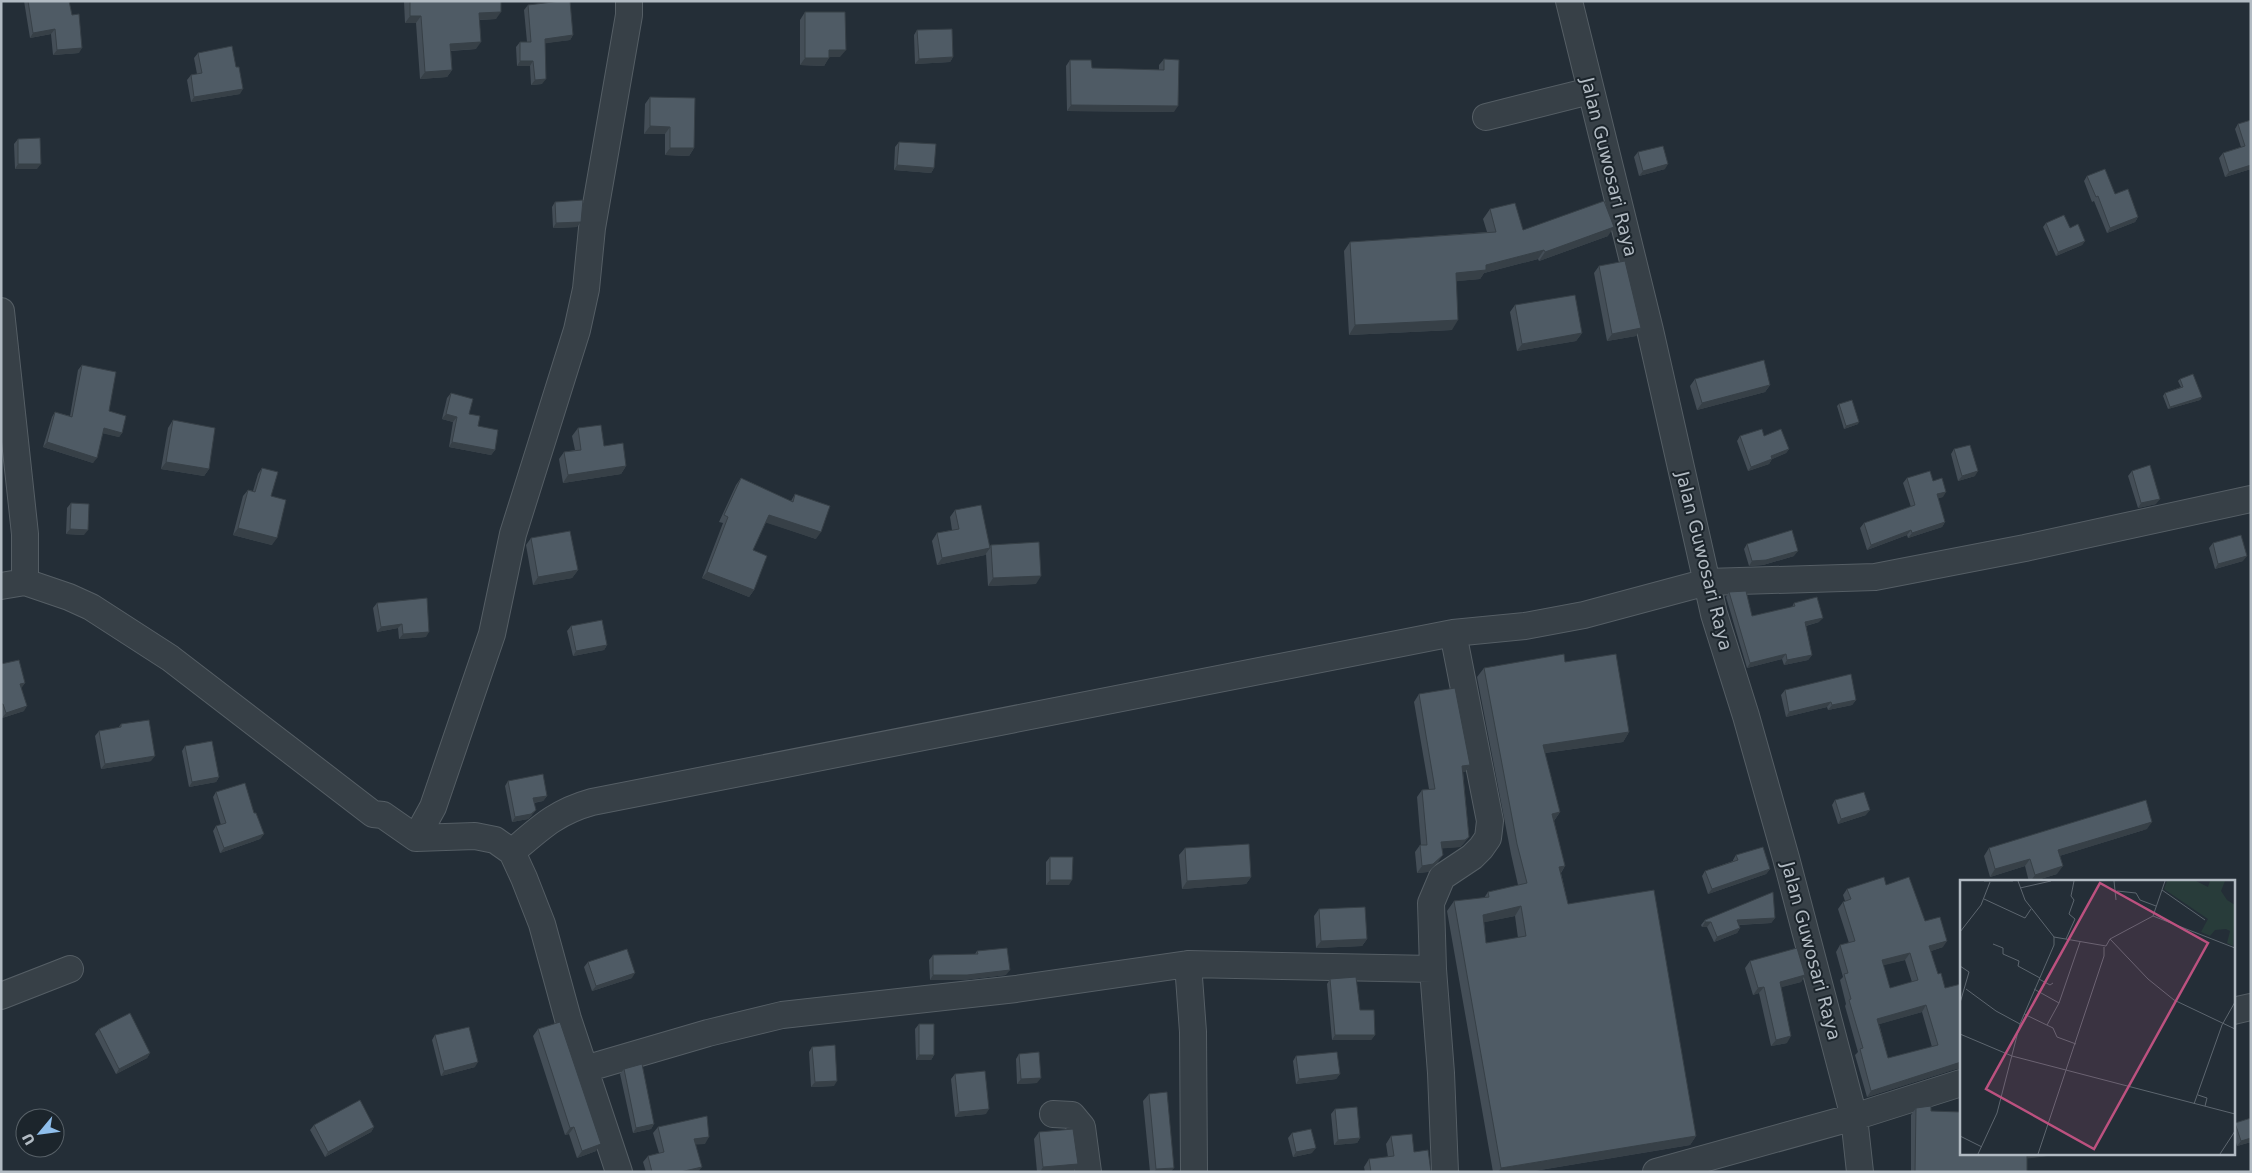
<svg xmlns="http://www.w3.org/2000/svg" width="2252" height="1173" viewBox="0 0 2252 1173" font-family="'DejaVu Sans',sans-serif">
  <rect width="100%" height="100%" fill="#242e37"/>
  <g fill="none" stroke-linecap="round" stroke-linejoin="round">
    <defs>
      <path id="minor" d="M1569,1L1650,330L1714,614L1746,716L1786,858L1854,1117L1860,1172
        M1486,117L1590,91
        M1,311L25,534V582
        M1,586L25,582L69,597L91,607L170,658L373,814L383,815L416,838L475,836L495,840L512,852L524,878L542,924L568,1019L619,1172
        M416,838L433,807L492,634L513,534L577,330L586,289L592,228L629,15V1
        M512,852C540,828 556,812 592,802L1453,633L1525,626L1584,615L1707,582L1875,577L2025,548L2251,499
        M1188,964L1193,1032L1194,1172
        M1,996L70,969
        M2233,1011L2251,1007
        M585,1069L708,1033L782,1015L1016,989L1188,964L1433,969
        M1053,1114L1072,1115L1082,1127L1088,1172
        M1445,1172L1441,1073L1433,969L1431,903L1442,877L1472,857L1481,848L1488,838L1490,821L1453,633
        M1656,1172L1854,1117L1961,1083"/>
    </defs>
    <use href="#minor" stroke="#555e65" stroke-width="28"/>
    <use href="#minor" stroke="#374047" stroke-width="26"/>
  </g>
  <path fill="#444e57" fill-rule="evenodd" d="M24,1H69L79,53L53,55L51,34L30,38Z
    M405,1H501L496,19L479,20L476,49L451,51L452,70L447,77L420,79L416,23H405L404,2Z
    M528,5L573,35L570,40L545,43L542,84L531,85L530,66H517L516,47L520,42H527L524,10Z
    M805,12L840,57H829L824,66L800,65V20Z
    M917,30L953,57L950,62L915,64L914,35Z
    M198,53L240,94L191,102L187,80L191,75L197,74L194,58Z
    M1164,59L1174,112L1067,111L1066,66L1070,60L1092,68L1159,70V65Z
    M650,97L694,148L689,156L665,155V134H644L645,104Z
    M2251,120V169L2225,177L2219,158L2223,153L2241,147L2235,129L2238,124Z
    M18,139L37,169H15L14,144Z
    M899,142L934,168L931,173L894,170L895,147Z
    M1638,152L1665,169L1639,176L1634,157Z
    M2087,176L2138,217L2135,222L2107,233L2094,201L2092,202L2084,181Z
    M555,202L577,227L553,228L552,207Z
    M1490,209L1523,230L1608,236L1539,261L1538,259L1484,273L1480,279L1456,281L1452,330L1349,335L1344,251L1350,242L1487,232L1483,219Z
    M2046,223L2070,228L2085,241L2082,245L2056,256L2043,227Z
    M1599,266L1641,328L1636,336L1607,341L1594,273Z
    M1515,305L1582,333L1576,341L1517,351L1510,312Z
    M82,365L109,411L122,433L119,437L103,433L93,463L43,447L52,417L55,412L70,416L78,370Z
    M1695,379L1770,385L1765,392L1697,410L1690,386Z
    M2180,379L2202,397L2200,400L2168,409L2163,396L2165,393L2181,387L2178,381Z
    M451,393L469,414L495,450L491,455L449,447L453,422L442,419L447,398Z
    M1839,404L1858,424L1844,429L1837,406Z
    M173,420L209,469L204,476L161,469L168,428Z
    M578,428L604,446L626,466L621,474L563,483L559,459L564,452L575,450L572,436Z
    M1740,436H1764L1789,449L1786,453L1772,459L1769,464L1748,471L1737,441Z
    M1954,449L1975,476L1958,481L1951,454Z
    M262,468L271,496L272,545L233,535L243,496L248,490L253,491L258,474Z
    M2132,471L2156,504L2138,508L2128,476Z
    M741,478L791,501L795,494L816,539L766,522L753,550L754,590L749,597L702,578L723,523L719,522L736,485Z
    M1907,478L1933,481L1943,497L1938,498L1945,522L1942,527L1908,538L1907,535L1867,550L1860,528L1864,523L1911,507L1903,483Z
    M71,503L84,535L66,534L67,508Z
    M955,510L990,546L991,545L1036,584L988,586L986,554L985,555L937,565L932,541L937,533L952,530L950,517Z
    M531,538L578,570L572,578L533,585L526,545Z
    M2213,543L2243,561L2215,569L2209,548Z
    M1747,544L1794,556L1763,565L1749,566L1744,549Z
    M1729,592L1752,616L1792,607L1794,603L1819,622L1806,626L1812,655L1808,660L1784,665L1782,659L1747,668L1726,597Z
    M377,603L426,637L399,639L398,628L377,632L373,608Z
    M571,626L607,645L604,650L573,656L567,631Z
    M1565,662L1629,732L1623,742L1545,753L1560,812L1554,821L1565,866L1561,873L1568,904L1696,1136L1690,1145L1528,1172H1493L1447,911L1454,901L1484,898L1488,892L1518,885L1511,854L1477,677L1484,668ZM1515,916L1518,938L1486,943L1484,922Z
    M1,664L25,683L21,688L24,711L2,718L1,714Z
    M1785,690L1856,700L1852,705L1828,710L1827,707L1786,717L1781,695Z
    M1419,694L1470,765L1465,772H1463L1469,837L1463,844L1460,847L1442,848L1438,862L1428,872L1417,873L1415,852L1420,845H1421L1417,797L1422,790L1429,789L1414,702Z
    M121,724L151,761L101,769L95,736L99,731L118,728Z
    M185,746L219,777L216,782L189,787L182,751Z
    M508,781L547,796L543,801L534,803L532,815L528,819L512,822L505,786Z
    M216,792L254,813L264,834L260,839L220,853L213,831L216,826L221,825L213,797Z
    M1835,800L1866,815L1838,824L1832,805Z
    M2147,829L2059,856L2057,874L2030,882H2029L2025,866L1990,877L1984,856L1989,848Z
    M1185,848L1251,877L1246,884L1182,889L1179,855Z
    M1736,855L1770,869L1766,874L1708,894L1702,876L1705,871L1733,861V860Z
    M1050,857L1069,885H1046V862Z
    M1886,885L1925,921L1943,947L1931,951L1956,1069L1867,1097L1855,1055L1858,1052L1845,1006L1846,1004L1840,980L1843,977L1836,952L1840,945L1849,943L1838,909L1843,902L1845,901L1843,895L1847,889ZM1905,960L1912,982L1890,988L1883,965ZM1922,1012L1932,1047L1888,1058L1879,1024Z
    M1319,909L1367,939L1362,946L1316,948L1314,916Z
    M1775,918L1771,923L1739,925L1740,928L1737,933L1714,942L1707,927H1702L1701,925L1705,920Z
    M977,951L1006,975L963,980H930L929,960L933,955L975,954Z
    M1750,961L1805,975L1801,982L1781,987L1787,1043L1771,1046L1759,993L1753,995L1745,968Z
    M588,962L632,978L592,991L584,967Z
    M1330,979L1360,1010L1375,1035L1371,1040H1332L1327,984Z
    M919,1024L934,1055L931,1060H916L915,1029Z
    M99,1029L150,1053L147,1058L116,1074L95,1034Z
    M538,1029L596,1151L577,1158L569,1134L565,1135L533,1036Z
    M435,1035L475,1067L441,1076L432,1040Z
    M812,1047L834,1086L811,1087L809,1052Z
    M1019,1054L1037,1083L1017,1084L1016,1059Z
    M1296,1056L1340,1074L1336,1079L1296,1084L1293,1061Z
    M624,1069L654,1124L651,1129L633,1133L620,1074Z
    M955,1074L986,1114L955,1117L951,1079Z
    M1149,1094L1171,1172H1150L1143,1101Z
    M1916,1108L1931,1111L1961,1154H2064L2027,1158V1172H1911V1115Z
    M1335,1109L1360,1138L1357,1143L1334,1145L1331,1114Z
    M2251,1118V1142L2237,1146L2233,1132V1126L2235,1123Z
    M314,1125L374,1127L371,1132L325,1157L310,1130Z
    M658,1127L705,1144H696L698,1172H646L643,1162L648,1156L659,1153L653,1133Z
    M1039,1132L1073,1172H1037L1034,1139Z
    M1292,1133L1312,1153L1293,1157L1288,1138Z
    M1391,1136L1414,1152L1431,1172H1365L1364,1167L1369,1159L1388,1157L1386,1144Z"/>
  <path fill="#374047" d="M501,12L496,19L474,20L479,13Z
    M410,16H421L416,23H405Z
    M55,29L51,34L30,38L33,33Z
    M573,35L570,40L541,44L545,39Z
    M481,42L476,49L445,51L450,44Z
    M82,48L79,53L53,55L57,50Z
    M829,50H846L840,57H824Z
    M953,57L950,62L915,64L919,59Z
    M805,58H829L824,66L800,65Z
    M520,61H533L530,66H517Z
    M452,70L447,77L420,79L425,72Z
    M546,79L542,84L531,85L535,80Z
    M243,89L240,94L191,102L194,97Z
    M1071,105L1178,106L1174,112L1067,111Z
    M650,126L670,127L665,134H644Z
    M670,148H694L689,156L665,155Z
    M18,164H41L37,169H15Z
    M1668,164L1665,169L1639,176L1643,171Z
    M897,165L934,168L931,173L894,170Z
    M2251,165V169L2225,177L2229,172Z
    M2138,217L2135,222L2107,233L2110,228Z
    M581,222L577,227L553,228L556,223Z
    M1614,227L1608,236L1539,261L1545,252Z
    M2085,241L2082,245L2056,256L2058,252Z
    M1544,250L1538,259L1484,273L1480,279L1449,282L1456,273L1486,265Z
    M1458,320L1452,330L1349,335L1355,325Z
    M1641,328L1636,336L1607,341L1612,334Z
    M1582,333L1576,341L1517,351L1522,344Z
    M1770,385L1765,392L1697,410L1702,403Z
    M2202,397L2200,400L2168,409L2170,407Z
    M446,414L457,417L453,422L442,419Z
    M1859,422L1858,424L1844,429L1846,426Z
    M104,428L122,433L119,437L101,433Z
    M47,442L97,458L93,463L43,447Z
    M452,442L495,450L491,455L449,447Z
    M1789,449L1786,453L1768,461L1771,456Z
    M1772,459L1769,464L1748,471L1751,467Z
    M166,462L209,469L204,476L161,469Z
    M626,466L621,474L563,483L568,475Z
    M1978,471L1975,476L1958,481L1962,476Z
    M1946,492L1943,497L1934,499L1937,494Z
    M2160,499L2156,504L2138,508L2141,503Z
    M769,515L821,532L816,539L764,522Z
    M1945,522L1942,527L1908,538L1912,533Z
    M238,528L277,538L272,545L233,535Z
    M70,529L88,530L84,535L66,534Z
    M1911,530L1907,535L1867,550L1871,545Z
    M990,548L985,555L937,565L942,558Z
    M1798,551L1794,556L1763,565L1749,566L1752,561Z
    M2247,556L2243,561L2215,569L2218,564Z
    M578,570L572,578L533,585L538,577Z
    M707,572L754,590L749,597L702,578Z
    M1041,576L1036,584L988,586L993,578Z
    M1823,618L1819,622L1801,627L1805,622Z
    M402,624L398,628L377,632L381,627Z
    M429,632L426,637L399,639L403,634Z
    M607,645L604,650L573,656L576,651Z
    M1786,654L1782,659L1747,668L1750,663Z
    M1812,655L1808,660L1784,665L1787,660Z
    M25,683L22,687L17,689L20,684Z
    M1856,700L1852,705L1828,710L1832,705Z
    M1831,702L1827,707L1786,717L1789,712Z
    M27,706L24,711L2,718L6,713Z
    M1629,732L1623,742L1537,754L1543,745Z
    M155,756L151,761L101,769L105,764Z
    M1470,765L1465,772L1457,773L1462,766Z
    M219,777L216,782L189,787L192,782Z
    M547,796L543,801L530,803L533,798Z
    M536,810L532,815L528,819L512,822L515,817Z
    M1870,810L1866,815L1838,824L1841,819Z
    M1560,812L1553,822L1552,814Z
    M2152,822L2147,829L2053,858L2058,850Z
    M264,834L260,839L220,853L224,848Z
    M1469,837L1463,844L1460,847L1436,849L1441,842Z
    M1443,855L1438,862L1428,872L1417,873L1422,866Z
    M2030,859L2025,866L1990,877L1995,869Z
    M1565,866L1559,875V867Z
    M2063,866L2057,874L2030,882L2035,875Z
    M1770,869L1766,874L1708,894L1712,889Z
    M1251,877L1246,884L1182,889L1187,881Z
    M1050,880H1072L1069,885H1046Z
    M1521,906L1515,916L1476,924L1483,915Z
    M1775,918L1771,923L1734,925L1737,920Z
    M1705,922H1711L1707,927H1702Z
    M1740,928L1737,933L1714,942L1717,937Z
    M1367,939L1362,946L1316,948L1321,941Z
    M1947,941L1943,947L1925,953L1929,946Z
    M1910,953L1905,960L1877,967L1882,960Z
    M1010,970L1006,975L963,980H930L933,975Z
    M635,973L632,978L592,991L596,986Z
    M1805,975L1801,982L1775,989L1780,982Z
    M1764,987L1759,993L1753,995L1758,988Z
    M1926,1005L1922,1012L1873,1026L1877,1019Z
    M1335,1035H1375L1371,1040H1332Z
    M1791,1036L1787,1043L1771,1046L1776,1040Z
    M150,1053L147,1058L116,1074L119,1069Z
    M919,1055H934L931,1060H916Z
    M478,1062L475,1067L441,1076L444,1071Z
    M1961,1062V1069H1956L1867,1097L1871,1091Z
    M1340,1074L1336,1079L1296,1084L1299,1079Z
    M1041,1078L1037,1083L1017,1084L1021,1079Z
    M837,1081L834,1086L811,1087L815,1082Z
    M989,1109L986,1114L955,1117L959,1112Z
    M654,1124L651,1129L633,1133L636,1128Z
    M374,1127L371,1132L325,1157L328,1152Z
    M574,1127L569,1134L565,1135L570,1128Z
    M1696,1136L1690,1145L1528,1172H1498L1501,1168Z
    M709,1137L705,1144L690,1145L694,1139Z
    M1360,1138L1357,1143L1334,1145L1338,1140Z
    M2251,1138V1142L2237,1146L2241,1141Z
    M601,1144L596,1151L577,1158L582,1151Z
    M1316,1148L1312,1153L1293,1157L1296,1152Z
    M2026,1154H2064L2023,1159Z
    M1078,1164L1073,1172H1040L1043,1167Z
    M702,1167L698,1172H680Z
    M1174,1168L1171,1172H1154L1156,1169Z"/>
  <path fill="#4f5b65" stroke="#374047" fill-rule="evenodd" d="M28,1H69L72,15L79,14L82,48L57,50L55,29L33,33Z
    M410,1H501V12L479,13L481,42L450,44L452,70L425,72L421,16H410Z
    M561,1H570L573,35L545,39L546,79L535,80L533,61H520V42H531L528,5Z
    M805,12H845L846,50H829V58H805Z
    M952,29L953,57L919,59L917,30Z
    M232,46L236,67H239L243,89L194,97L191,75L202,73L198,53Z
    M1164,59L1179,60L1178,106L1071,105L1070,60H1091L1092,68L1164,70Z
    M650,97L695,98L694,148H670V127L650,126Z
    M2251,120V165L2229,172L2223,153L2245,146L2238,124Z
    M40,138L41,164H18V139Z
    M899,142L936,144L934,168L897,165Z
    M1663,146L1668,164L1643,171L1638,152Z
    M2105,169L2115,194L2128,189L2138,217L2110,228L2098,196L2096,197L2087,176Z
    M583,200L581,222L556,223L555,202Z
    M1604,201L1614,227L1545,252L1544,250L1486,265V270L1456,273L1458,320L1355,325L1350,242L1496,232L1490,209L1515,203L1523,230Z
    M2064,215L2070,228L2078,224L2085,241L2058,252L2046,223Z
    M1625,261L1641,328L1612,334L1599,266Z
    M1575,295L1582,333L1522,344L1515,305Z
    M1764,360L1770,385L1702,403L1695,379Z
    M82,365L116,372L109,411L126,416L122,433L104,428L97,458L47,442L55,412L72,417Z
    M2193,374L2202,397L2170,407L2165,393L2183,387L2180,379Z
    M451,393L473,399L469,414L480,416L478,426L498,430L495,450L452,442L457,417L446,414Z
    M1852,400L1859,422L1846,426L1839,404Z
    M173,420L215,428L209,469L166,462Z
    M601,425L604,446L623,443L626,466L568,475L564,452L581,450L578,428Z
    M1762,429L1764,436L1781,429L1789,449L1771,456L1772,459L1751,467L1740,436Z
    M1970,445L1978,471L1962,476L1954,449Z
    M2150,465L2160,499L2141,503L2132,471Z
    M262,468L278,472L271,496L286,500L277,538L238,528L248,490L255,492Z
    M1930,471L1933,481L1942,478L1946,492L1937,494L1945,522L1912,533L1911,530L1871,545L1864,523L1915,505L1907,478Z
    M741,478L793,502L795,494L830,506L821,532L769,515L753,550L767,556L754,590L707,572L728,517L724,515Z
    M71,503L89,504L88,530L70,529Z
    M981,505L990,548L942,558L937,533L959,529L955,510Z
    M1792,530L1798,551L1766,560L1752,561L1747,544Z
    M570,531L578,570L538,577L531,538Z
    M2241,535L2247,556L2218,564L2213,543Z
    M1039,542L1041,576L993,578L991,545Z
    M1746,591L1752,616L1795,606L1794,603L1817,597L1823,618L1805,622L1812,655L1787,660L1786,654L1750,663L1729,592Z
    M427,598L429,632L403,634L402,624L381,627L377,603Z
    M602,620L607,645L576,651L571,626Z
    M1564,654L1565,662L1616,654L1629,732L1543,745L1560,812L1552,814L1565,866L1559,867L1568,904L1654,890L1696,1136L1501,1168L1454,901L1489,897L1488,892L1527,883L1517,844L1484,668ZM1521,906L1526,936L1486,943L1483,915Z
    M19,660L25,683L20,684L27,706L6,713L3,704H1V664Z
    M1851,674L1856,700L1832,705L1831,702L1789,712L1785,690Z
    M1455,688L1470,765L1462,766L1469,837L1465,840L1441,842L1443,855L1433,864L1422,866L1420,845H1427L1422,790L1435,789L1419,694Z
    M149,720L155,756L105,764L99,731L121,727V724Z
    M212,741L219,777L192,782L185,746Z
    M543,774L547,796L533,798L536,810L531,814L515,817L508,781Z
    M245,783L254,813H256L264,834L224,848L216,826L226,823L216,792Z
    M1864,792L1870,810L1841,819L1835,800Z
    M2146,800L2152,822L2058,850L2063,866L2035,875L2030,859L1995,869L1989,848Z
    M1249,844L1251,877L1187,881L1185,848Z
    M1763,847L1770,869L1712,889L1705,871L1738,860L1736,855Z
    M1050,857H1073L1072,880H1050Z
    M1884,877L1886,885L1909,877L1925,921L1940,917L1947,941L1929,946L1938,974L1941,973L1945,988L1961,984V1062L1871,1091L1860,1049L1863,1048L1849,1000L1851,999L1844,974L1848,973L1840,945L1855,941L1843,902L1851,899L1847,889ZM1910,953L1918,980L1890,988L1882,960ZM1926,1005L1938,1045L1888,1058L1877,1019Z
    M1773,892L1775,918L1737,920L1740,928L1717,937L1711,922H1705V920Z
    M1365,907L1367,939L1321,941L1319,909Z
    M1007,948L1010,970L967,975H933V955L978,954L977,951Z
    M1797,948L1805,975L1780,982L1791,1036L1776,1040L1764,987L1758,988L1750,961Z
    M627,949L635,973L596,986L588,962Z
    M1356,977L1360,1010H1374L1375,1035H1335L1330,979Z
    M130,1013L150,1053L119,1069L99,1029Z
    M560,1022L601,1144L582,1151L574,1127L570,1128L538,1029Z
    M919,1024H934V1055H919Z
    M469,1027L478,1062L444,1071L435,1035Z
    M835,1045L837,1081L815,1082L812,1047Z
    M1039,1052L1041,1078L1021,1079L1019,1054Z
    M1337,1052L1340,1074L1299,1079L1296,1056Z
    M642,1064L654,1124L636,1128L624,1069Z
    M985,1071L989,1109L959,1112L955,1074Z
    M1167,1092L1174,1168L1156,1169L1149,1094Z
    M360,1100L374,1127L328,1152L314,1125Z
    M1931,1106V1111L1961,1112V1154H2027V1172H1915L1916,1108Z
    M1357,1107L1360,1138L1338,1140L1335,1109Z
    M707,1116L709,1137L694,1139L702,1167L680,1172H652L648,1156L664,1152L658,1127Z
    M2251,1118V1138L2241,1141L2235,1123Z
    M1073,1129L1078,1164L1043,1167L1039,1132Z
    M1311,1129L1316,1148L1296,1152L1292,1133Z
    M1412,1134L1414,1152L1428,1150L1431,1172H1371L1369,1159L1394,1156L1391,1136Z"/>
  <g text-anchor="middle" stroke-width="4" stroke-linejoin="round" paint-order="stroke">
    <g font-size="18" fill="#b2bbc3" stroke="#1c252c">
      <text transform="translate(1609 167) rotate(76)" y="6">Jalan Guwosari Raya</text>
      <text transform="translate(1704 561) rotate(76)" y="6">Jalan Guwosari Raya</text>
      <text transform="translate(1811 951) rotate(75)" y="6">Jalan Guwosari Raya</text>
    </g>
  </g>
  <g transform="translate(1960 880)">
    <rect width="275" height="275" fill="#242e37"/>
    <path d="M207,1H236L248,7L250,1H265L261,11L267,20L275,25L273,66L267,63L270,51L266,49L255,50L250,56L241,52L248,39L204,9Z" fill="#283c3a"/>
    <path fill="none" stroke="#5d666f" stroke-width="1" d="M24,1H53M154,1L156,20M60,8L91,1M202,10L245,40M157,11L176,13L180,20L196,26M24,19L65,38L71,29M193,36L275,68M0,52L21,25L30,2M94,57L146,66L150,59L193,36L205,1M106,59L115,39L109,34L114,20L111,16L114,1M150,59L188,99L214,120L275,149M33,64L43,68V74L59,81L58,86L80,98M0,86L9,92L0,123M79,99L90,105L93,103M6,109L36,131L60,144M74,109L99,123M64,134L93,148L97,157L116,164M87,145L99,123L120,62M0,154L52,176L275,234M238,215L247,218L245,226M234,224L262,145L275,122M0,256L22,267M18,274L37,233L60,144L94,65V57L65,20L58,1M78,274L144,76V67M260,274L275,251"/>
    <path fill="#bc517f" fill-opacity="0.15" stroke="#bc517f" stroke-width="2.5" d="M140,3L248,63L134,269L26,209Z"/>
    <rect width="275" height="275" fill="none" stroke="#b2bbc3" stroke-width="2.5"/>
  </g>
  <rect width="2252" height="1173" fill="none" stroke="#b2bbc3" stroke-width="5"/>
  <g transform="translate(40 1133) rotate(241)"><circle r="24" fill="#1c252c" stroke="#586168"/>
  <path d="M0-4L9 19L0 12L-9 19Z" fill="#8fbeeb"/>
  <text y="-8" font-size="14" font-weight="bold" text-anchor="middle" fill="#b2bbc3">U</text>
  </g>
</svg>
